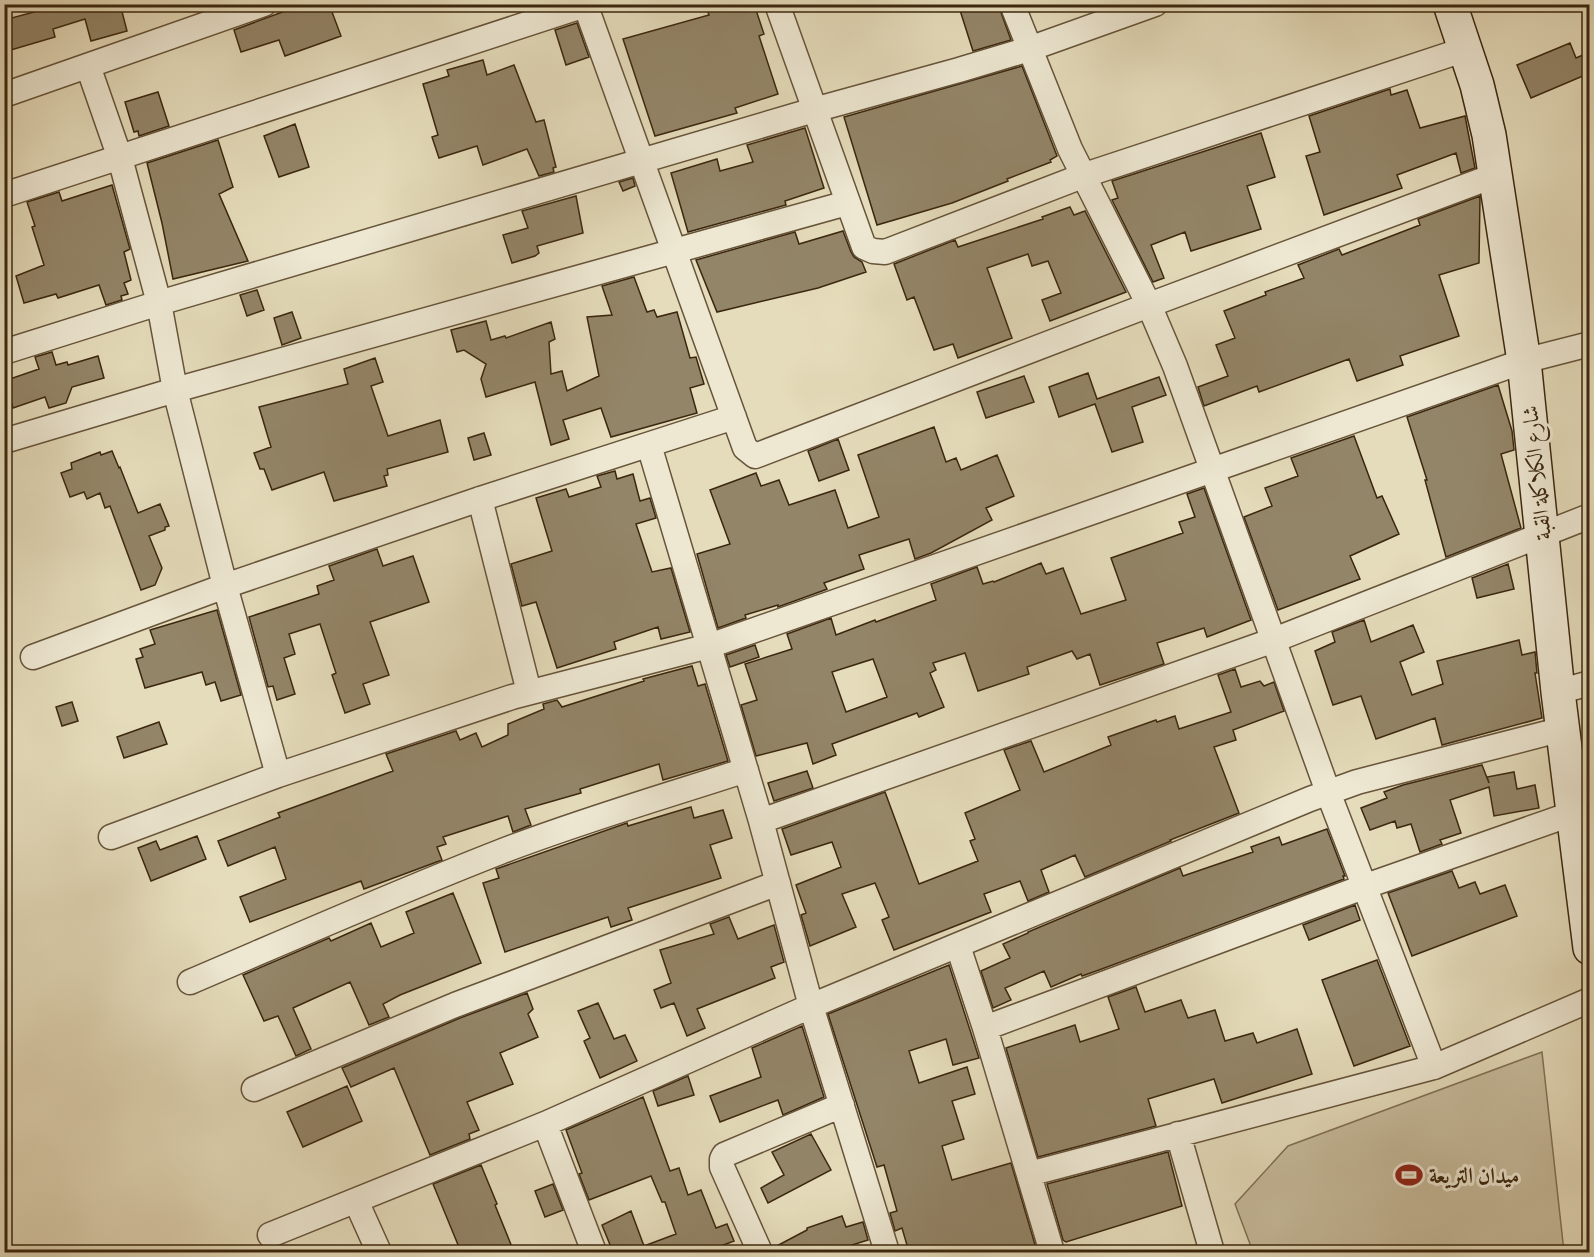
<svg xmlns="http://www.w3.org/2000/svg" width="1594" height="1257" viewBox="0 0 1594 1257" font-family="'Sorts Mill Goudy',Amiri,serif">
  <rect width="100%" height="100%" fill="#e5dcbb"/>
  <filter id="stains"><feTurbulence type="fractalNoise" baseFrequency=".00333" numOctaves="4"/><feColorMatrix values="0 0 0 0 .2 0 0 0 0 .09 0 0 0 0 .02 0 0 0 .5 -.17"/></filter>
  <radialGradient id="worn" r=".72"><stop offset=".6" stop-color="#630" stop-opacity="0"/><stop offset="1" stop-color="#630" stop-opacity=".3"/></radialGradient>
  <path fill="#c8bd9e" stroke="#827256" stroke-width="1.5" d="M1542,1052L1564,1252H1253L1235,1204L1288,1146Z"/>
  <path fill="#938568" stroke="#3b270f" stroke-width="1.5" fill-rule="evenodd" d="M48,4H120L127,31L91,41L85,19L53,29L55,37L4,52V20L49,8Z
    M304,4H329L341,36L285,56L279,40L241,52L234,30Z
    M705,4H754L764,34L759,36L778,94L735,108L737,113L655,136L623,39L709,15Z
    M958,4H998L1011,40L973,51Z
    M577,23L589,57L566,65L555,30Z
    M1570,43L1576,58L1590,52V73L1531,98L1517,65Z
    M483,60L487,75L514,65L536,122L544,120L556,167L553,168L554,172L539,176L527,149L483,165L477,146L439,158L432,137L438,135L423,84L449,76L447,70Z
    M1022,66L1057,156L1050,160L1051,162L1007,179L1008,181L952,203L877,225L844,117Z
    M1390,89L1391,95L1407,90L1420,128L1465,116L1475,168L1461,173L1456,153L1397,175L1402,188L1324,215L1306,156L1320,152L1309,116Z
    M158,92L169,126L139,136L138,131L134,132L125,102Z
    M295,124L309,167L279,177L264,136Z
    M805,128L824,188L785,201L786,205L688,232L671,173L717,159L720,171L753,162L747,145Z
    M1261,133L1275,177L1247,186L1261,229L1191,251L1185,232L1151,245L1164,278L1153,282L1112,200L1118,198L1112,181Z
    M218,140L233,187L219,194L248,261L173,279L162,223L147,163Z
    M633,178L635,186L623,191L619,182Z
    M112,185L130,249L124,252L131,280L124,283L128,294L121,296L122,300L106,305L99,285L58,298L56,294L24,303L16,276L44,265L32,227L35,226L27,202L59,192L62,201Z
    M576,196L583,233L537,246L539,253L535,256L512,263L503,235L528,228L522,211Z
    M1480,196L1479,263L1439,275L1459,336L1400,356L1403,365L1357,381L1349,359L1259,392L1257,386L1204,406L1198,387L1228,376L1216,345L1235,338L1224,311L1266,295L1265,292L1304,278L1298,265L1339,249L1342,255L1420,225L1418,219Z
    M1070,207L1074,215L1085,211L1126,292L1050,321L1042,300L1061,293L1048,261L1032,266L1028,254L987,268L1012,338L958,358L953,344L934,350L914,297L907,300L894,264L955,240L958,247L1043,219L1042,217Z
    M843,231L851,252L854,257L862,262L866,272L818,288L717,312L696,260L795,232L799,244Z
    M634,277L647,312L654,310L657,317L677,312L690,358L696,357L704,384L690,388L697,413L611,437L601,408L563,420L569,439L551,445L535,382L486,397L481,379L486,364L464,350L457,352L451,330L486,321L491,340L505,336L506,338L551,322L555,339L549,342L551,374L562,371L567,391L599,376L587,317L612,315L602,286Z
    M257,290L264,310L247,316L240,295Z
    M292,312L301,338L282,345L274,318Z
    M52,352L56,365L67,362L68,365L98,356L104,378L72,387L66,403L49,408L45,397L13,408L12,404L4,407V381L39,369L35,357Z
    M375,358L383,382L371,386L388,436L440,420L448,452L387,469L388,475L384,476L387,486L334,501L324,472L272,490L264,469H260L254,453L271,447L259,407L348,384L344,369Z
    M1088,373L1097,399L1159,377L1166,395L1132,407L1143,442L1112,452L1095,404L1059,417L1049,387Z
    M1024,376L1034,402L986,418L977,392Z
    M1498,385L1512,431L1514,450L1501,454L1521,528L1446,557L1425,480H1427L1407,417Z
    M934,427L946,462L956,458L961,470L997,455L1014,496L986,508L992,520L931,553L915,559L909,539L859,555L864,569L824,583L827,589L822,591L778,607V605L745,615L746,618L718,628L697,554L730,544L710,490L756,473L761,486L779,480L789,505L835,490L848,528L879,517L858,455Z
    M484,433L491,455L474,460L468,438Z
    M1354,436L1377,498L1382,496L1399,534L1350,556L1360,579L1278,610L1244,517L1272,506L1265,488L1298,476L1291,458Z
    M838,439L849,470L819,481L808,451Z
    M112,451L119,468L120,467L138,513L160,504L169,526L165,527V530L149,536L162,568L155,585L141,590L110,506L105,508L100,493L87,499L84,492L70,497L61,473L72,469L71,463L100,452L101,455Z
    M615,471L617,479L633,474L640,501L650,498L656,518L636,524L652,572L671,568L690,632L661,639L658,627L614,642L616,649L557,668L536,602L522,606L511,564L552,551L536,498L566,489L569,497L601,487L597,476Z
    M1204,488L1251,620L1207,637L1204,628L1157,643L1164,664L1100,685L1090,654L1077,659L1072,651L1027,667L1029,674L978,691L965,653L933,663L936,670L930,673L944,707L919,717L917,713L832,744L836,755L813,764L807,743L756,756L741,705L757,700L745,664L792,649L787,634L831,618L836,635L875,620L876,622L936,600L931,584L977,567L983,584L993,581L994,582L1041,563L1046,574L1063,568L1081,614L1126,600L1111,558L1183,533L1179,522L1195,517L1187,494ZM873,659L887,697L846,712L832,672Z
    M377,549L383,566L413,556L429,602L370,622L389,675L363,684L370,704L345,713L332,675L336,673L320,624L289,634L295,654L284,658L295,694L277,700L273,686L268,687L249,617L319,594L317,586L334,580L329,566Z
    M1508,564L1514,589L1477,598L1472,578Z
    M217,610L241,695L221,701L215,682L206,685L202,672L145,688L136,659L143,657L140,649L155,644L150,630Z
    M1364,620L1371,642L1413,625L1424,652L1400,662L1412,695L1443,684L1437,661L1519,640L1522,655L1535,652L1537,673H1535L1542,718L1442,745L1435,718L1376,739L1361,696L1333,705L1315,651L1335,642L1332,632Z
    M755,645L759,657L730,667L726,655Z
    M692,666L698,686L705,684L728,761L663,780L659,764L580,789L581,793L525,809L531,825L513,832L508,816L443,837L446,844L437,847L442,860L364,889L361,881L250,922L240,897L286,879L275,847L228,866L218,841L280,817L278,813L393,771L386,754L456,731L460,740L476,733L482,747L508,735V724L544,709L543,704L557,700L562,707L644,681L643,679Z
    M1235,669L1241,687L1260,681L1264,686L1274,682L1284,711L1233,730L1236,740L1214,747L1239,813L1170,840L1171,841L1085,877L1075,855L1041,870L1049,892L1028,901L1020,881L984,894L991,912L894,950L882,920L889,917L875,883L842,894L856,927L810,946L801,915L806,913L796,885L841,867L832,842L791,855L782,829L885,792L919,884L978,861L970,841L975,839L965,813L1020,790L1004,750L1031,741L1044,772L1111,745L1108,737L1156,720L1157,722L1175,716L1179,729L1231,712L1218,675Z
    M72,702L78,721L62,726L56,707Z
    M159,722L167,744L124,758L117,737Z
    M1482,765L1489,783L1487,777L1514,772L1517,789L1535,785L1539,808L1494,816L1489,787L1450,800L1461,833L1440,840L1442,844L1420,852L1411,824L1397,828L1395,821L1370,830L1361,808L1387,798L1384,792L1403,785Z
    M807,771L813,788L774,801L768,783Z
    M691,807L694,818L723,810L732,838L710,845L721,878L628,908L632,920L611,927L608,917L505,952L483,883L499,878L496,869L627,823L628,826Z
    M1327,829L1345,876H1343L1344,879L1099,970L1082,976L1081,974L1051,987L1044,971L1005,988L1011,1000L993,1008L981,971L1010,958L1003,944L1028,933V932L1180,868L1183,876L1253,852L1251,847L1279,837L1282,845Z
    M197,836L206,859L151,881L138,848L156,841L160,850Z
    M1452,871L1459,888L1475,882L1480,894L1505,885L1517,916L1412,956L1388,893Z
    M453,893L481,963L400,995L383,1004L389,1017L369,1025L350,982L293,1008L311,1049L296,1056L278,1016L264,1021L243,975L329,938L331,941L371,923L381,947L414,933L406,912Z
    M1355,905L1360,920L1309,940L1303,925Z
    M729,917L738,939L774,925L784,962L771,967L775,978L697,1009L705,1028L687,1036L674,1003L661,1008L654,990L671,983L660,950L714,934L710,924Z
    M1377,960L1410,1046L1354,1066L1322,980Z
    M949,965L979,1058L953,1065L946,1039L909,1051L919,1083L967,1067L975,1094L952,1101L964,1139L942,1146L952,1180L1011,1163L1036,1248L1019,1252H909L902,1228L895,1231L890,1213L897,1211L884,1165L877,1167L828,1014Z
    M1136,987L1145,1012L1181,1000L1188,1018L1215,1010L1225,1041L1253,1033L1257,1043L1297,1029L1312,1074L1222,1103L1214,1079L1148,1099L1156,1126L1038,1157L1006,1048L1075,1025L1080,1042L1119,1029L1108,997Z
    M527,993L533,1009L528,1014L538,1037L500,1053L513,1084L467,1102L479,1130L469,1134L470,1139L430,1155L394,1068L351,1087L342,1068L460,1018Z
    M598,1003L614,1039L625,1035L637,1061L600,1078L584,1041L590,1038L578,1011Z
    M802,1026L824,1097L783,1115L778,1100L720,1122L710,1096L761,1077L752,1048Z
    M688,1076L694,1095L658,1106L653,1091Z
    M347,1086L362,1121L303,1147L287,1112Z
    M643,1097L670,1171L679,1168L688,1195L701,1190L716,1228L727,1224L734,1241L705,1252H613L602,1225L631,1211L644,1246L676,1234L665,1202H662L651,1176L589,1200L579,1174L582,1173L566,1130Z
    M811,1134L831,1170L768,1203L761,1188L784,1175L772,1152Z
    M1168,1152L1182,1206L1066,1242L1063,1240L1047,1184Z
    M481,1165L497,1204L495,1205L514,1252H461L433,1184Z
    M553,1184L563,1210L545,1217L535,1191Z
    M842,1216L846,1227L863,1222L868,1240L830,1252H774L773,1248L807,1230V1228Z"/>
  <g fill="none" stroke-linecap="round" stroke-linejoin="round">
    <defs>
      <path id="street" d="M585,4L745,448L755,456L1149,305L1496,175
        M777,4L864,247L873,251L885,252L1085,175L1466,49
        M1012,4L1070,149L1149,305L1175,366L1328,792L1434,1067
        M88,66L120,158L159,303L175,390L225,586L278,775
        M4,95L264,4
        M4,195L588,4
        M4,352L159,303L814,110L959,70L1029,49L1155,4
        M4,441L175,390L847,203
        M649,445L761,821L811,1006L887,1252
        M480,499L529,692
        M33,657L225,586L480,499L734,417
        M1558,692L1590,683
        M761,821L1274,640L1590,516
        M111,837L278,775L512,697L709,646L1524,361L1590,344
        M958,946L985,1028L1052,1252
        M190,982C293,938 395,893 500,852C580,821 663,797 746,770
        M985,1028L1366,886L1574,813
        M254,1089L455,1005L778,883
        M545,1124L594,1252
        M1178,1134L1212,1252
        M1029,1174L1434,1067L1590,1000
        M356,1201L379,1252
        M270,1235L545,1124L811,1006L1310,799L1357,782L1563,729
        M760,1252L722,1167V1159L724,1155L842,1105"/>
      <path id="secondary" d="M1450,4L1477,85L1489,135L1524,361L1558,692L1590,948"/>
    </defs>
    <use href="#street" stroke="#66543a" stroke-width="27"/>
    <use href="#secondary" stroke="#3b270f" stroke-width="36"/>
    <use href="#street" stroke="#eee8d3" stroke-width="24"/>
    <use href="#secondary" stroke="#eee8d3" stroke-width="33"/>
  </g>
  <defs>
    <symbol id="stadium-bare" viewBox="-9 -9 18 18"><path d="M0-5a6.5 5 0 1 0 0 10a6.5 5 0 1 0 0-10ZM-3.5-1.8h7v3.6h-7Z" fill="#8f2418" stroke="#eee8d3" stroke-width="2.5" paint-order="stroke"/></symbol>
  </defs>
  <g fill-rule="evenodd">
    <use href="#stadium-bare" x="1390" y="1156" width="38" height="38"/>
  </g>
  <g text-anchor="middle" stroke-width="6" stroke-linejoin="round" paint-order="stroke">
    <g font-size="22" fill="#3b270f" stroke="#eee8d3">
      <text transform="translate(1536 473) rotate(-96)" y="8">شارع الكلاكلة القبة</text>
    </g>
    <g font-size="22" font-weight="bold" fill="#3b270f" stroke="#eee8d3" text-anchor="start">
      <text x="1429" y="1183">ميدان التريعة</text>
    </g>
  </g>
  <rect width="1594" height="1257" fill="none" stroke="#e5dcbb" stroke-width="24"/>
  <rect x="6" y="6" width="1582" height="1245" fill="none" stroke="#3b270f" stroke-width="3"/>
  <rect x="12" y="12" width="1570" height="1233" fill="none" stroke="#3b270f" stroke-width="1.5"/>
  <rect width="100%" height="100%" filter="url(#stains)"/>
  <rect width="100%" height="100%" fill="url(#worn)"/>
</svg>
